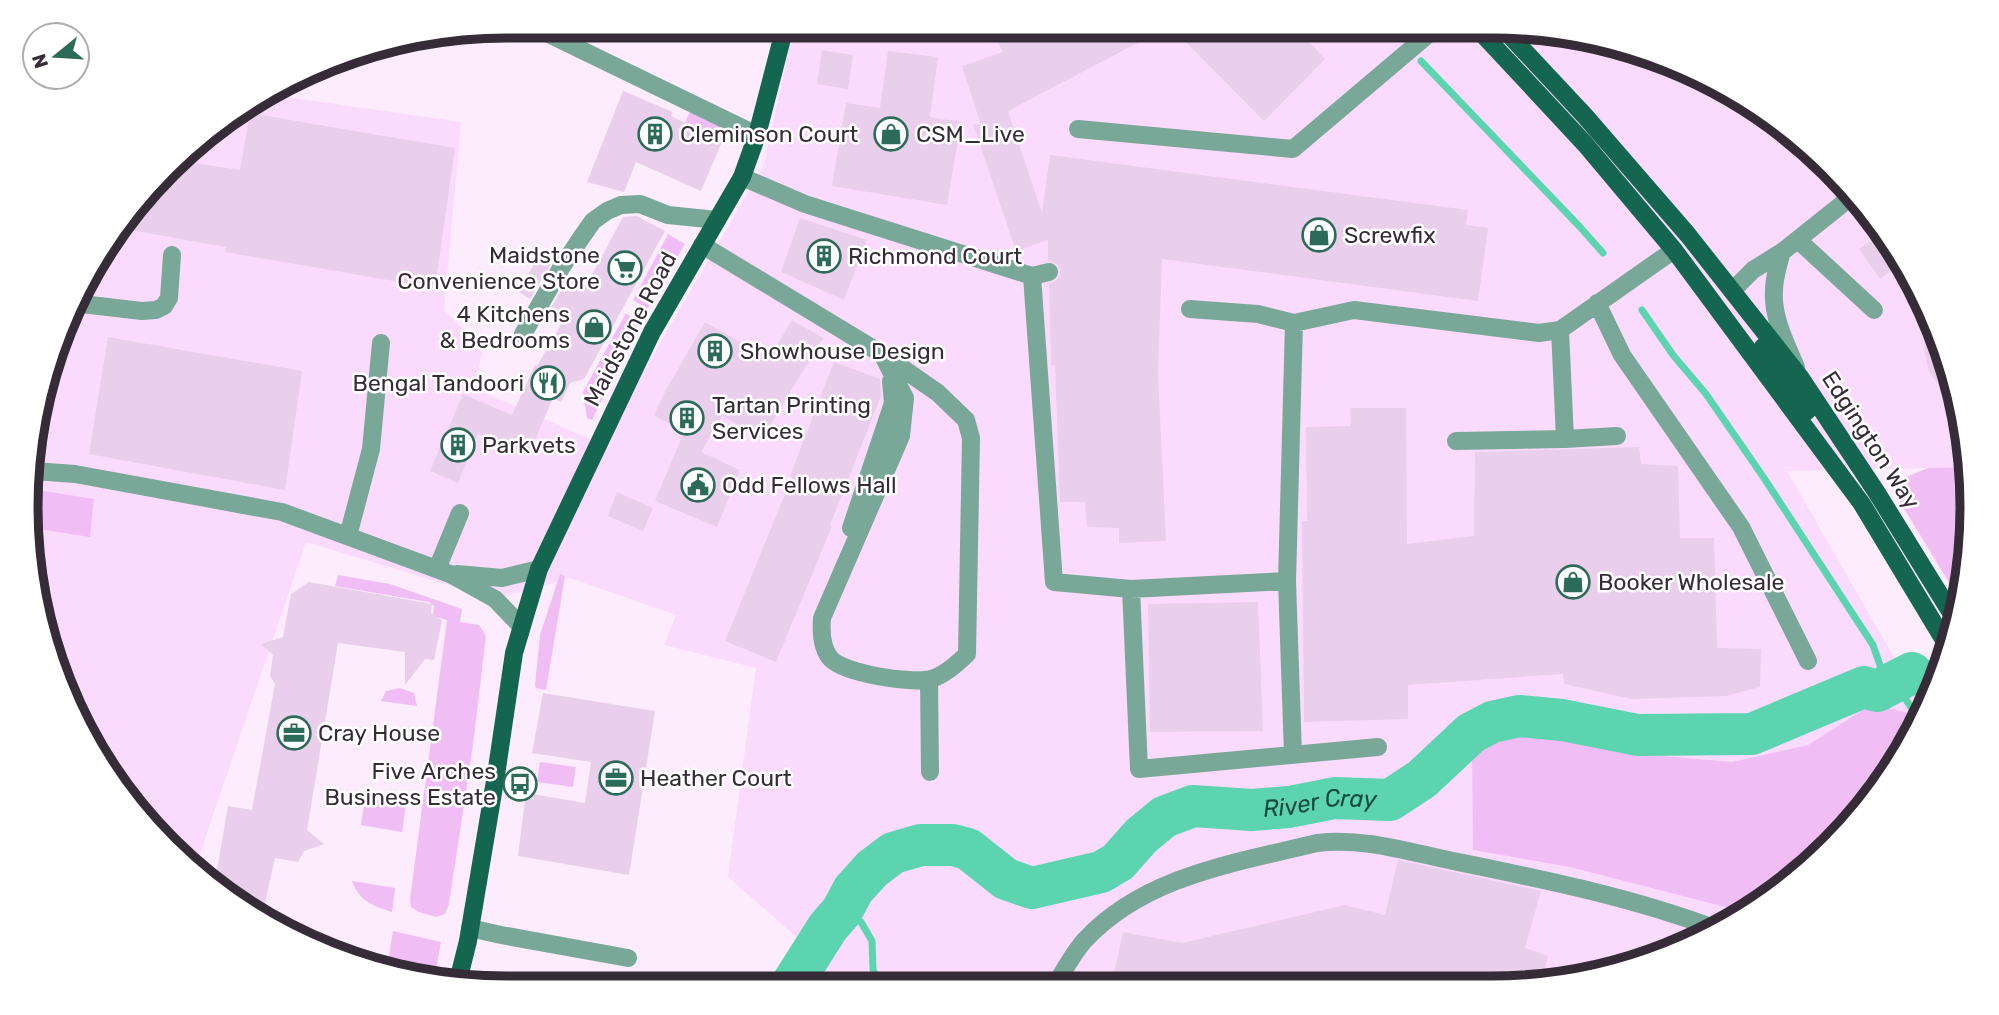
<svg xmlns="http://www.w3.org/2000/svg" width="1999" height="1015" viewBox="0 0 1999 1015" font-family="Rubik,sans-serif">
  <rect width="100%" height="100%" fill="#fcecfd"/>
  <path fill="#fbdbfd" d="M794,27H1523L1616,43L1704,76L1784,125L1853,190L1908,267L1947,352L1969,444V467L1787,471L1926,713L1923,720L1854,825L1784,890L1675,952L1555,985L798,987L802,942L728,877L756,668L664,645L676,615L570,578L495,599L306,542L195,868L167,848L76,720L30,570L36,413L63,323L107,240L205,136H207L208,133L214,126L272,95L461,122L444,310L483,349L474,388L601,444L764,165Z"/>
  <path fill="#f0bef5" d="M691,109L727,127L722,142L686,127L687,124L685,123Z
    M668,234L685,244L647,309L633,300Z
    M626,313L630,316L629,319L632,322L635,319L639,322L592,420L587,418L583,392Z
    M1969,467L1972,539L1961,602L1889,484L1928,468Z
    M38,490L94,499L90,537L32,528L33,492Z
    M560,574L565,576L546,690L536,688L535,685L540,635Z
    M338,575L390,584L462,609L460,622L479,625L486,636L473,745L449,904L445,914L436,917L419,912L411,907L410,899L447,620L433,616L434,606L429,602L335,586Z
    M400,688L414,693L417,706L381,701L386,691Z
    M1872,704L1924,717L1854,825L1784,890L1745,912L1570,867L1473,850L1472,749L1505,730L1541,729L1617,752L1732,762L1808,745Z
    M540,762L576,767L573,787L537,782Z
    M365,798L406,805L402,832L361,825Z
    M352,881L395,888L392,912C373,906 359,901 352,881Z
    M393,931L441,942L434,981L386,973Z"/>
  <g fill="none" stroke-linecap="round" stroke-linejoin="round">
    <path stroke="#5cd4b0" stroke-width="7" d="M1421,61L1580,227L1603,253
      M1642,310L1673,355L1706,394L1764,478L1873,645L1882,671L1877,691L1905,698L1921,723
      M842,911L852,915L861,922L872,941L873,969L878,987"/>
    <path stroke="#5cd4b0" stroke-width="42" id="s1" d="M790,987L828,927L842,911L853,890L872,869L893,853L921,845H953L968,849L1006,879L1032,888L1101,872L1118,862L1141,836L1164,817L1193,806L1252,810L1289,807L1335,798L1390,800L1422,779L1471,733L1492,722L1519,716L1562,720L1638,735L1752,734L1864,687L1877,691L1912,673"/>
  </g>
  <path fill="#e9cfeb" d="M990,27H1168L1008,111L1042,213L1050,155L1468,210L1466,225L1488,228L1478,301L1162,259L1158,374L1166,541L1119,543V528L1087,527L1085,502H1060L1055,365H1051L1049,284L1057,280L1060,275V269L1057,264L1048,261V240L1016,251L973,124L981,125L962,66L1003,52Z
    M1171,27H1295L1325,59L1264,121Z
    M822,50L853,55L848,89L817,84Z
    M888,51L938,57L930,117L961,122L947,205L832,186L846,103L880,108Z
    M623,91L673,112L671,116L687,124L686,127L722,142L701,191L636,162L624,192L587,182Z
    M250,113L455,148L435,288L225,252L226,247L119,228L182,161L240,170Z
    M637,216L665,231L584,379L570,383L561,402L553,398L528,456L478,434L458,483L430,471L463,394L512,415L535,365L537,366L563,321L549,311L568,278L585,288L623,217Z
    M800,218L867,240L844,300L781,272Z
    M1883,232L1904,261L1880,279L1859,249Z
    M542,249L555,257L530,299L519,292Z
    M1927,308L1947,352L1962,417L1929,372L1924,349Z
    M792,320L823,338L762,438L722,416L701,452L740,470L717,527L655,501L684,432L654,415L666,390L705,322L769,359Z
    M108,337L302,371L285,490L89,454Z
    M834,362L880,379L881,396L830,525L832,526L776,662L725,641L792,477L790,476Z
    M1350,408H1406L1407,544L1474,536L1475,452L1639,447L1641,464L1678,466L1680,538H1714L1717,648L1761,649L1760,687L1726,696L1632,699L1564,684L1563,674L1408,685V719L1304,722L1302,521H1307L1306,427L1351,426Z
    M617,492L653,508L643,531L608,516Z
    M309,582L432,604L431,613L442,620L434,660L425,659L405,685V652L338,643L307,830L324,844L304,851L298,862L275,858L262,916L215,882L228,806L252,810L275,684L270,676L273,655L261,644L283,637L291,594Z
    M1258,602L1263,731L1150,732L1148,604Z
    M543,693L655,711L629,875L518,856L526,793L585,803L591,762L532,753Z
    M1398,860L1541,891L1525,948L1548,956L1541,985L1111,986L1123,932L1182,943L1345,905L1385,915Z"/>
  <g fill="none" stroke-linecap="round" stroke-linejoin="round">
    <path stroke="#7aa898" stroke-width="18" d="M532,26L757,135
      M1078,129L1293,149L1437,27
      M742,177L805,204L1032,276
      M1798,240L1874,310
      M702,245L882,354L938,393L966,420L971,438L967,654C957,664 945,675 931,679C912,684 846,674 831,659C821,648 821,631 822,618L901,436L905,398L882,354
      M1782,252C1778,265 1774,278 1774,291C1772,316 1786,344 1796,367
      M1049,272L1032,276L1054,582L1131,589
      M1732,291L1753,270L1782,252L1841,205L1854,191
      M73,303L142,311L156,310L164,306L169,298L172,255
      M1597,303L1622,355L1741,527L1808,661
      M1190,309L1258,314L1294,323L1354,310L1539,333L1560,330L1674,250
      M1294,323L1287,581L1131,589L1139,769L1378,747
      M523,334L561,268L581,238L593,221L607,211L621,205L640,204L668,215L717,220
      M1565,439L1617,436
      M1456,441L1565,439L1560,330
      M34,471L75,474L282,512L450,574L495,599L521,626
      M851,528L893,403L891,381
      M348,536L371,449L381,343
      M437,569L460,513
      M457,574L502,578L539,569
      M1287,581L1293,755
      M929,680L930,772
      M470,928L501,935L628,958
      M1055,986C1064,970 1072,955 1084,941C1144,876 1235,863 1317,843C1363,837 1409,852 1453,861C1541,879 1631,897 1716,929"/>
    <path stroke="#156650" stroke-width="18" d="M1476,27L1585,144L1674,250L1862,504L1950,650
      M1502,27L1585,116L1688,235L1800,377L1877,493L1958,624
      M1763,347L1807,411
      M457,985L468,941L496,775L514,653L539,569L652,332L742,177L757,135L785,27"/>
  </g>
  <defs>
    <symbol id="building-ring" viewBox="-11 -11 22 22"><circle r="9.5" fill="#fff" stroke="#2c6b58" stroke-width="1.5"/><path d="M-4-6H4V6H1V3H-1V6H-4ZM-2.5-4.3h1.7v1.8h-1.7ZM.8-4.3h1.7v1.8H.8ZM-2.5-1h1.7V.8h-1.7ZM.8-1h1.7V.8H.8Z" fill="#2c6b58"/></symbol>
    <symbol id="shop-ring" viewBox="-11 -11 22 22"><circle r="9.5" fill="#fff" stroke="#2c6b58" stroke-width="1.5"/><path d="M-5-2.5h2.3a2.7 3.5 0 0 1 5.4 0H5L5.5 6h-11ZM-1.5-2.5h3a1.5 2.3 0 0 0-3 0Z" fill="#2c6b58"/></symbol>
    <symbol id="supermarket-ring" viewBox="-11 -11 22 22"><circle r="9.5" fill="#fff" stroke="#2c6b58" stroke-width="1.5"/><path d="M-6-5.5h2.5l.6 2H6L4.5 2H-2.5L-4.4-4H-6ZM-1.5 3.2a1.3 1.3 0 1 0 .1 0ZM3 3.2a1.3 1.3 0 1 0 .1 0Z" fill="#2c6b58"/></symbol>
    <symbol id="restaurant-ring" viewBox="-11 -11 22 22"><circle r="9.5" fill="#fff" stroke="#2c6b58" stroke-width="1.5"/><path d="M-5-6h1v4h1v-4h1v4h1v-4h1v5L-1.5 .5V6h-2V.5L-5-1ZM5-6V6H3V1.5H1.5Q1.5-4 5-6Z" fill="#2c6b58"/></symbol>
    <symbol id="civic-ring" viewBox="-11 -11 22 22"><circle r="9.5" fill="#fff" stroke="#2c6b58" stroke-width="1.5"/><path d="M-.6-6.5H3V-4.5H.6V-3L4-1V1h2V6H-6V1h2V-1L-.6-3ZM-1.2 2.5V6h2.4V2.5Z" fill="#2c6b58"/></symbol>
    <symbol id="office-ring" viewBox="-11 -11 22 22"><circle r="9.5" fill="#fff" stroke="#2c6b58" stroke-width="1.5"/><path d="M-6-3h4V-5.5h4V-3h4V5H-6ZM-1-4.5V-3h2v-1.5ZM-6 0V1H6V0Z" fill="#2c6b58"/></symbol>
    <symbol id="bus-ring" viewBox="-11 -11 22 22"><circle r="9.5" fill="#fff" stroke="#2c6b58" stroke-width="1.5"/><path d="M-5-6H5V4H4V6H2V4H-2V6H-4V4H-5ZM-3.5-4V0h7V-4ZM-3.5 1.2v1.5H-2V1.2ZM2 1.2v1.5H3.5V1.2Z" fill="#2c6b58"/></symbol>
  </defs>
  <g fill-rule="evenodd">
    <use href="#building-ring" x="636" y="115" width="38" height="38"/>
    <use href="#shop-ring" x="872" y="115" width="38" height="38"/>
    <use href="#shop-ring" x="1300" y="216" width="38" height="38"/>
    <use href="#building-ring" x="805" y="237" width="38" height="38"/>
    <use href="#supermarket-ring" x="606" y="249" width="38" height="38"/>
    <use href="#shop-ring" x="575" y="308" width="38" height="38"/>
    <use href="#building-ring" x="696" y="332" width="38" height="38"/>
    <use href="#restaurant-ring" x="529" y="364" width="38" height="38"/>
    <use href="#building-ring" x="668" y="399" width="38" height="38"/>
    <use href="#building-ring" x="439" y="426" width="38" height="38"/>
    <use href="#civic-ring" x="679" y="466" width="38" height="38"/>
    <use href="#shop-ring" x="1554" y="563" width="38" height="38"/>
    <use href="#office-ring" x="275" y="714" width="38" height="38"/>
    <use href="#office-ring" x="597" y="759" width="38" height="38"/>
    <use href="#bus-ring" x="501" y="765" width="38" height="38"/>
  </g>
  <g text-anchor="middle" stroke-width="5" stroke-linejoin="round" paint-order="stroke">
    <g font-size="23" fill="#362c37" stroke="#fff" text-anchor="start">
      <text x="680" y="142">Cleminson Court</text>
      <text x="916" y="142">CSM_Live</text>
      <text x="1344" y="243">Screwfix</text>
      <text x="600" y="263" text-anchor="end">Maidstone<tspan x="600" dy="26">Convenience Store</tspan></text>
      <text x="848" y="264">Richmond Court</text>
      <text x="570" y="322" text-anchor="end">4 Kitchens<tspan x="570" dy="26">&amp; Bedrooms</tspan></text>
      <text x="740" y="359">Showhouse Design</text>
      <text x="524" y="391" text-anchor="end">Bengal Tandoori</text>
      <text x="712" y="413">Tartan Printing<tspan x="712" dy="26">Services</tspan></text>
      <text x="482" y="453">Parkvets</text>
      <text x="722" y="493">Odd Fellows Hall</text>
      <text x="1598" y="590">Booker Wholesale</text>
      <text x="318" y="741">Cray House</text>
      <text x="496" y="779" text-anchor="end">Five Arches<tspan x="496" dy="26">Business Estate</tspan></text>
      <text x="640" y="786">Heather Court</text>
    </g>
    <g font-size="23" fill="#362c37" stroke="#fff">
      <text transform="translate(630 329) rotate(-62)" y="8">Maidstone Road</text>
      <text transform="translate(1871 440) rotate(57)" y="8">Edgington Way</text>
    </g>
    <g font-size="24" font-style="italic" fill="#15493a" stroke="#fff">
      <text dy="8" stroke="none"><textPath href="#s1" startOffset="637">River Cray</textPath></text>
    </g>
  </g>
  <path d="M0 0H1999V1015H0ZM507 38H1491A469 469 0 0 1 1960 507V507A469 469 0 0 1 1491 976H507A469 469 0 0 1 38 507V507A469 469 0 0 1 507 38Z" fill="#fff" fill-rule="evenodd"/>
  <path fill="none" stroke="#362c37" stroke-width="9" d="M507 38H1491A469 469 0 0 1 1960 507V507A469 469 0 0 1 1491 976H507A469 469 0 0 1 38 507V507A469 469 0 0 1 507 38Z"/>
  <g transform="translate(56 56) rotate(252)"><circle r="33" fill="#ffffff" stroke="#afabaf" stroke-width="2"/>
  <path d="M0-5L12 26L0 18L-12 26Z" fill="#2c6b58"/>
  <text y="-10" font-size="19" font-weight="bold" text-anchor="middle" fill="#362c37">N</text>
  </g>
</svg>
